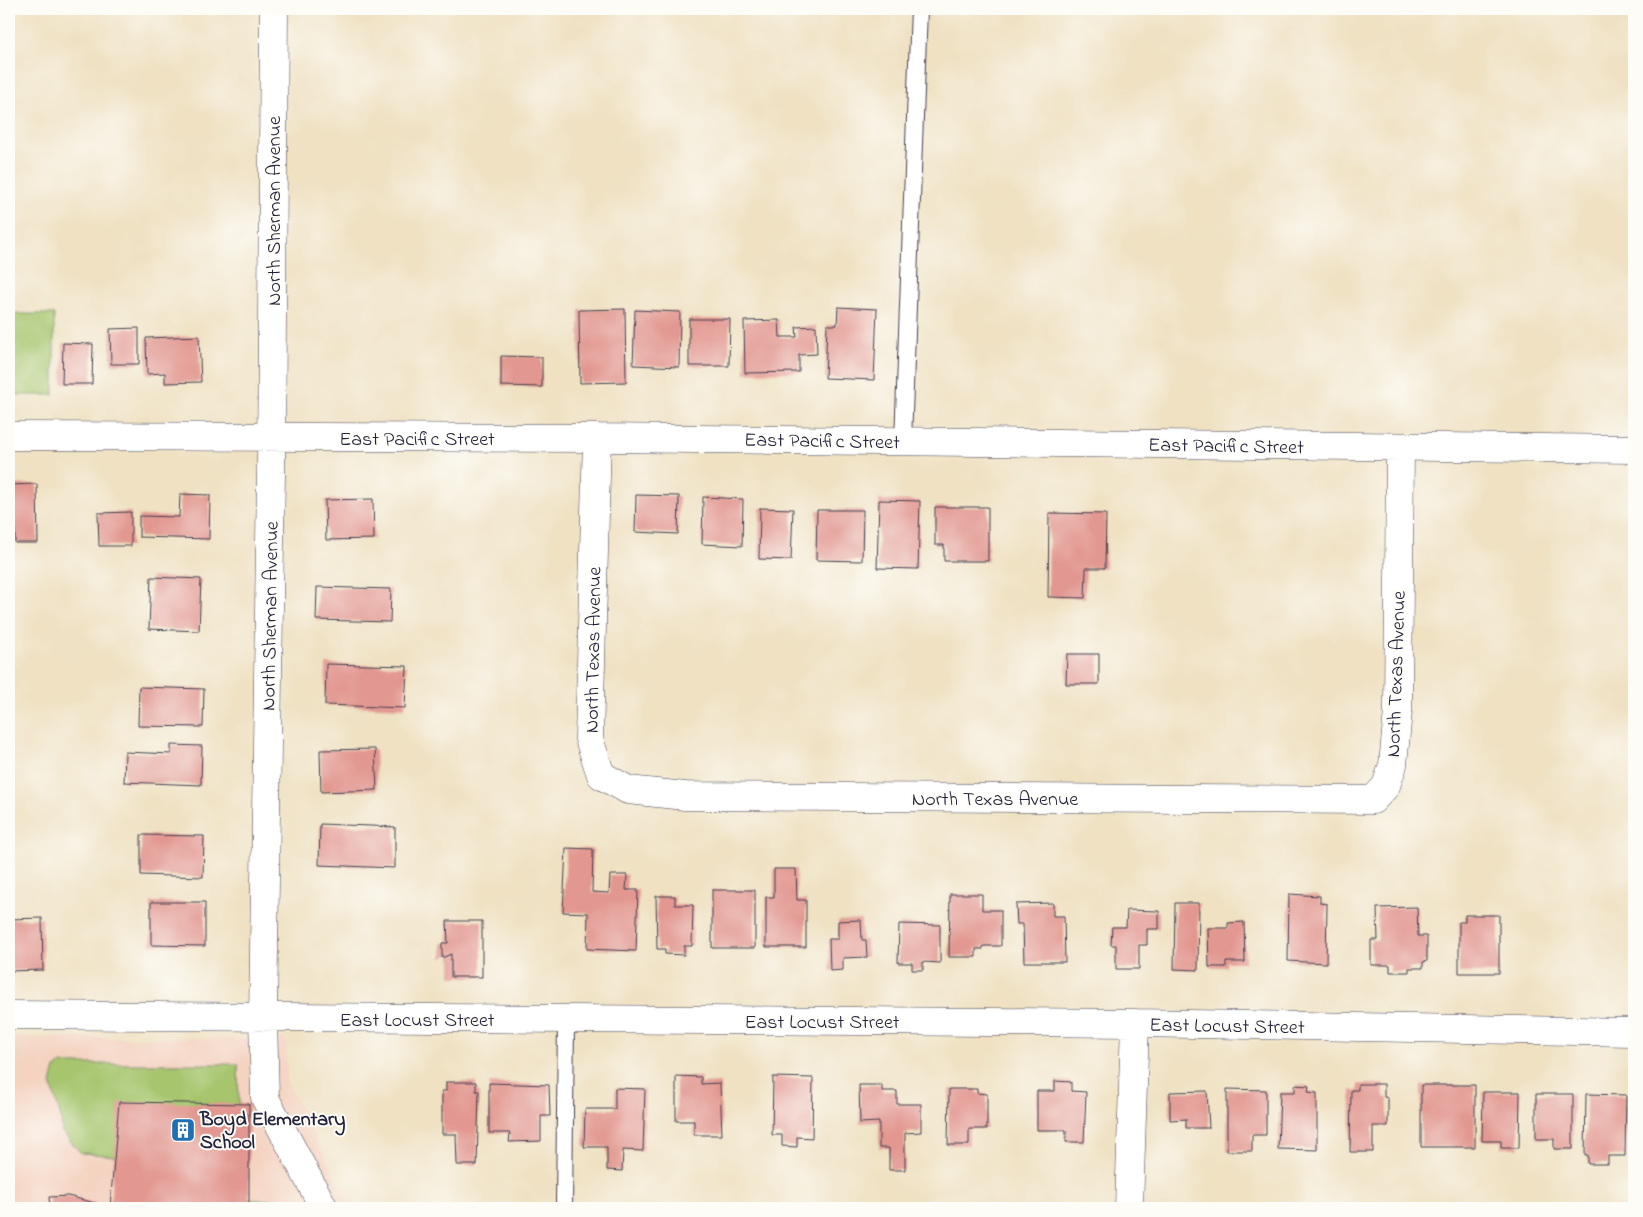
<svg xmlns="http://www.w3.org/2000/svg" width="1643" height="1217" viewBox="0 0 1643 1217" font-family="'Indie Flower',sans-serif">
  <rect width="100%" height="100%" fill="#fdfcf7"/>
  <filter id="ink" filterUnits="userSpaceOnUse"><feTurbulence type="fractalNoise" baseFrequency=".02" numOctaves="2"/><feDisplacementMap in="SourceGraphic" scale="10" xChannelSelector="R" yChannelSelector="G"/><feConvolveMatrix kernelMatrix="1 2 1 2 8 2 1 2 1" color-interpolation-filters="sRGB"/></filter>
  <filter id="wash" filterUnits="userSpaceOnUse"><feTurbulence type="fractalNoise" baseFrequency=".0096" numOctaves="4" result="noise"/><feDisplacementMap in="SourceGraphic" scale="20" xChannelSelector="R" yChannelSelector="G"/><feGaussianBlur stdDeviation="1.12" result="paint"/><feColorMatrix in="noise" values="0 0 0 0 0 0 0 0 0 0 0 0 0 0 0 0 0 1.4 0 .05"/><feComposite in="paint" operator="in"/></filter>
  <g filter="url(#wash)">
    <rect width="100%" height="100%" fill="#efe1c2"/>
    <path fill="#f4d3c1" d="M9,1037L286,1039L287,1082L351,1208H9Z"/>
    <path fill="#a6c56d" stroke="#647454" d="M9,314H54V395H9Z
      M62,1064H238L239,1104L115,1156L81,1153L62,1132L61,1118L51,1084L55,1068Z
      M249,1200H270L272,1207L296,1208H249Z"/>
    <g id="blocks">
      <path fill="#e29891" d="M838,307L877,309L874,380L825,378L827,325H837Z
        M625,309L626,382L580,383L579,310Z
        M635,310L680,312L679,367L633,365Z
        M689,319H730L729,366H689Z
        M779,320L780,337H797L796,327L816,326L817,354L799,355V372L745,373L744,321Z
        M139,328V364H111L110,329Z
        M199,336L201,382L165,383V373L147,374L146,338Z
        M63,343L93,344L92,384H62Z
        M501,356L542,357V387L501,386Z
        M37,484L38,543H15V526H9V485Z
        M180,494L210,495L209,539L139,537V516L179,517Z
        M636,495L679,496L678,534L635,532Z
        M703,497L743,499L742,546L702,544Z
        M373,499L374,539L326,540L325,500Z
        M879,500L920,501L918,569L877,568Z
        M935,507H988V561H944V545H935Z
        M760,508L793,509L791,560L759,559Z
        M817,510H863L862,561L816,560Z
        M131,512V546H99L98,513Z
        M1049,513L1106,514L1105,568H1086L1085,598L1048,597Z
        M151,577L201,579L199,631L149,629Z
        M317,587L391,589L390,622L316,620Z
        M1067,654H1099V684H1066Z
        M326,664L407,666L405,708L325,705Z
        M139,687L204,689L203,727L138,726Z
        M171,745L202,746L201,785L124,782L125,752L171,754Z
        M375,749L377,790L321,792L320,750Z
        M320,824L395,827V868L319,865Z
        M141,835L204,836L203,877L141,875Z
        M566,848L593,849L592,892L609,893L610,875H627L626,890H638L636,951L587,949L588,913L563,912Z
        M774,869H796L797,900H806V947H766V897H774Z
        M712,890H755V948H712Z
        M950,894H982V910H1001V946H983V949H976V957H949Z
        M1289,894L1320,896V903L1327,904L1326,963L1288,961Z
        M656,896H675V905H693L692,946H684V955L665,954V949H657Z
        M151,902H205V946L151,945Z
        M1053,903V916H1064L1065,962H1024L1023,924H1017L1016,904Z
        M1175,903H1199L1198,970L1174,969Z
        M1417,907L1418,936H1427V961L1423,962V968H1409V972H1390V965H1371V940H1378L1377,908Z
        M1127,910L1159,911V929H1147V945H1139V969H1116V945H1111L1112,927H1126Z
        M1465,915H1499V973H1459V922H1465Z
        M42,918L43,970L9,971V919Z
        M861,920L862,940H866L867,957L843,958V970L830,971L829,939H838V921Z
        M447,921H482V977H451V954L442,958V943H448Z
        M1244,922L1245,962H1226V967H1209L1208,928H1228V923Z
        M899,924L940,925V963L923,962V970H912V963H898Z
        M676,1076L701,1077V1084L720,1083L722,1135H694V1121H676Z
        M773,1077L813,1078L812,1138L797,1137V1147L782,1146V1135H772Z
        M1055,1081L1071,1082V1091L1086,1092L1084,1142H1066V1130H1037V1091H1055Z
        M446,1082H476V1091H479L477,1165H457L456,1134H442V1091H446Z
        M489,1083L549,1085L550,1116H541V1141L509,1142L510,1133H489Z
        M1358,1084H1384V1097L1388,1098V1126H1373V1152H1350L1351,1090H1358Z
        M859,1085H882V1091H897V1104H921V1132L905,1133V1170H889V1148H879V1122L860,1123Z
        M1295,1085L1309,1086L1308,1092L1317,1093V1150L1278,1149L1280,1092H1295Z
        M1421,1085H1475V1147H1421Z
        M615,1088L645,1089L643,1151L623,1150L622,1171L607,1170V1147H584L585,1109H615Z
        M949,1089H977V1093L987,1094V1129H969V1145H948Z
        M1227,1089L1266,1090V1135H1252V1151H1227Z
        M1207,1091L1209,1128H1186V1119L1170,1120V1092Z
        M1483,1092H1520L1519,1148H1501V1141H1482Z
        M1536,1094H1573V1149H1554V1139H1536Z
        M1586,1094L1626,1095L1625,1156H1608V1164H1588V1155H1585Z
        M119,1102L249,1104V1208H50L49,1197L68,1196L110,1207Z"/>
    </g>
  </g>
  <g filter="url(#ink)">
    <use href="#blocks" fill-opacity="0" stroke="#413f4f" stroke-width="1"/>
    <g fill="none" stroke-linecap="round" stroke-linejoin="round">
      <defs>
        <path id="lane" d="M903,441L919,9
          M564,1208L566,1020"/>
        <path id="street" d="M274,9L271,473L263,1018L265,1098L324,1208
          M9,436L597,438L1634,449
          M597,438L589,739L601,775L628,790L685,796L1373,800L1386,786L1393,765L1398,711L1400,447
          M9,1015L1135,1023L1634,1032
          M1129,1208L1135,1023"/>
      </defs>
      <use href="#lane" stroke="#413f4f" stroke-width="18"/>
      <use href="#street" stroke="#413f4f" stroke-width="29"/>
      <use href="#lane" stroke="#fff" stroke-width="16"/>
      <use href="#street" stroke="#fff" stroke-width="28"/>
    </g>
  </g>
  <defs>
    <symbol id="building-square" viewBox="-11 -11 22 22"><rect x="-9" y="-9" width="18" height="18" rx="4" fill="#1f6fb2" stroke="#fdfcf7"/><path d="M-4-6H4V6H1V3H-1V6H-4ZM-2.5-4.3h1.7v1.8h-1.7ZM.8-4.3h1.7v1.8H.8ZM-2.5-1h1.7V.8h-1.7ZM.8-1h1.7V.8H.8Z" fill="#fff"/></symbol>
  </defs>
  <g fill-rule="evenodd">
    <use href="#building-square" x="169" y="1116" width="28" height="28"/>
  </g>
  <g text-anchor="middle" stroke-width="4" stroke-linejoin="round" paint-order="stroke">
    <g font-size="20" fill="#22223b" stroke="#fdfcf7">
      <text transform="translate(273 211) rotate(-90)" y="7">North Sherman Avenue</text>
      <text x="417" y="445">East Pacific Street</text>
      <text transform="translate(822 440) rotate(1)" y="7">East Pacific Street</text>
      <text transform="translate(1226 445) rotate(1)" y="7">East Pacific Street</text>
      <text transform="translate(269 616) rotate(-89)" y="7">North Sherman Avenue</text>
      <text transform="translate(592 650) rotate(-89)" y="7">North Texas Avenue</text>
      <text transform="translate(1395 674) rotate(-88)" y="7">North Texas Avenue</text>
      <text x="995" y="805">North Texas Avenue</text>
      <text x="417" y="1026">East Locust Street</text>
      <text x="822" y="1028">East Locust Street</text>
      <text transform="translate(1227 1025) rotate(1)" y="7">East Locust Street</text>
    </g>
    <g font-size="20" font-weight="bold" fill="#22223b" stroke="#fdfcf7" text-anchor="start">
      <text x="200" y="1125">Boyd Elementary<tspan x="200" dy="23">School</tspan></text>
    </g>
  </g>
  <rect width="1643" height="1217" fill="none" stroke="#fdfcf7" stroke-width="30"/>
</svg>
